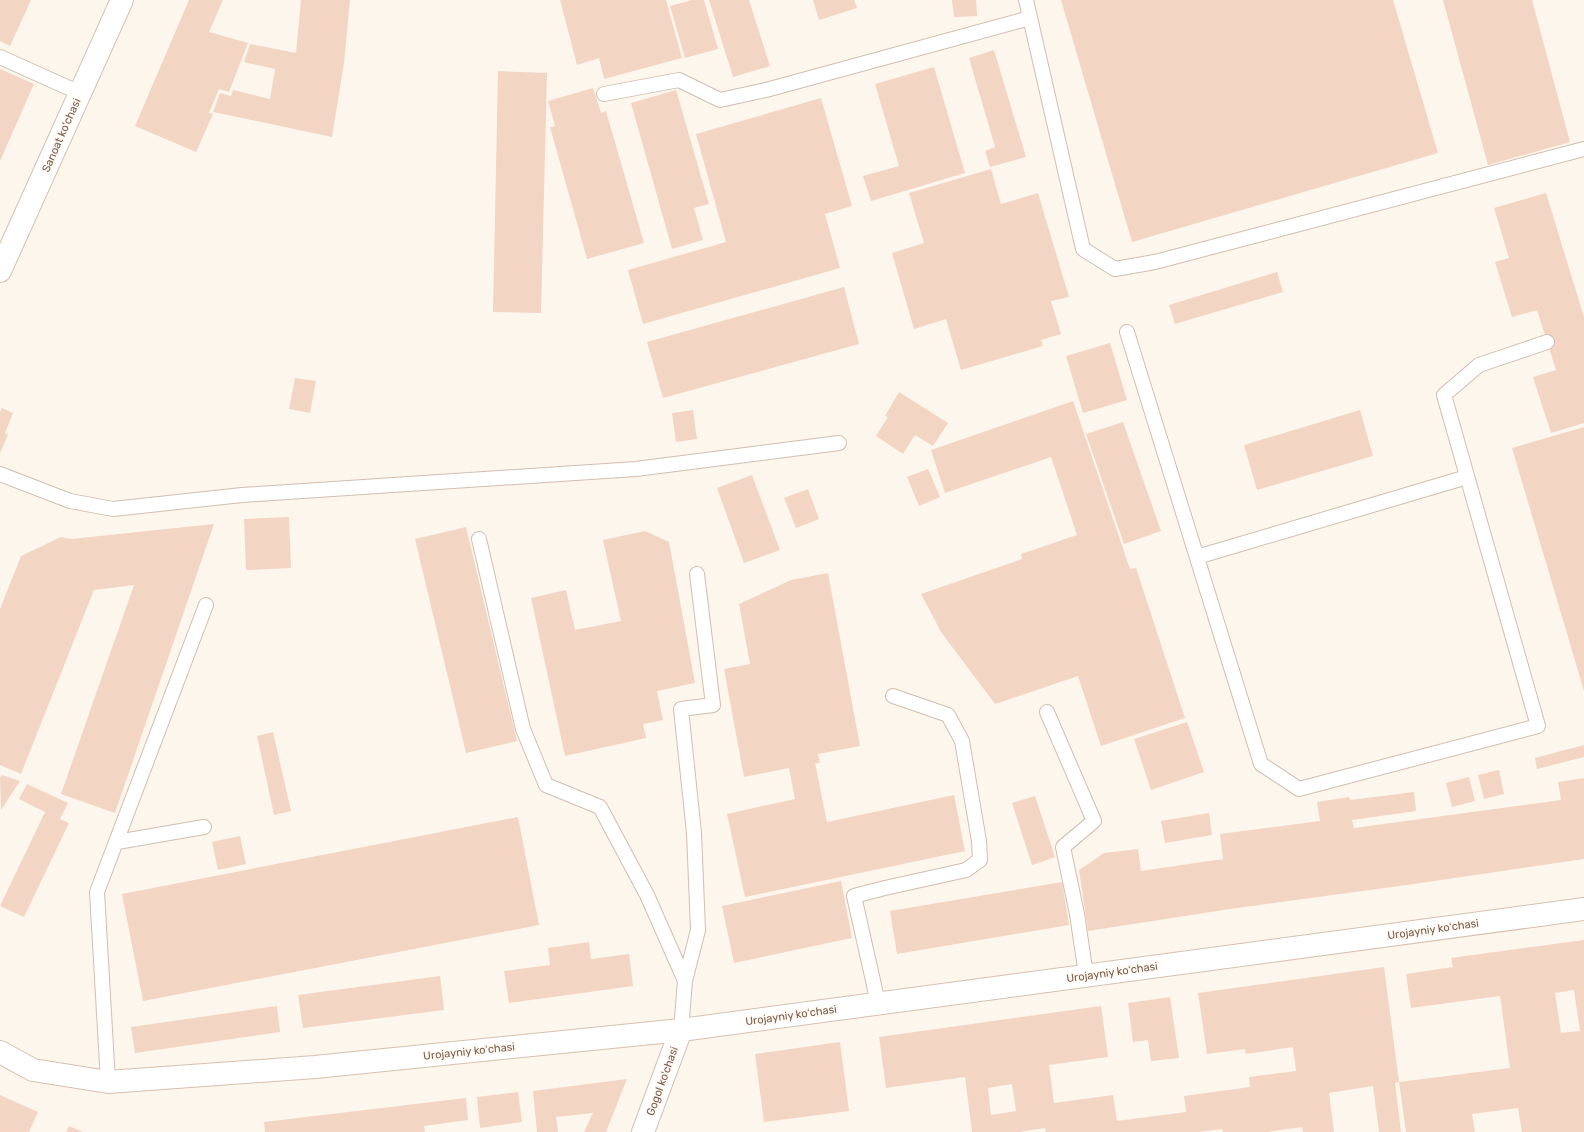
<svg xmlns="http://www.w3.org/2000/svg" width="1584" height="1132" viewBox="0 0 1584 1132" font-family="Rubik,sans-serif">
  <rect width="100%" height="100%" fill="#fdf6ec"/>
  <path fill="#f3d5c3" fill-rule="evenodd" d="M0,0H31L10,46L0,41Z
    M189,0H223L209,32L248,43L229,92L219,89L209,113L213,114L196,152L135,126Z
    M301,0H350L344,63L332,137L213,112L220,93L231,96L233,90L270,99L275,69L244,62L250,44L296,53Z
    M560,0H666L682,58L604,79L599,58L577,65Z
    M692,0H704L718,49L685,58L670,6Z
    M709,0H749L770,66L733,77Z
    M813,0H854L857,8L819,20Z
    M952,0H976L977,16L954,17Z
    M1061,0H1393L1438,153L1132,242Z
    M1443,0H1532L1570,142L1488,165Z
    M994,50L1026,157L990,167L985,151L995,147L969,58Z
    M934,67L965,173L871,201L863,176L899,166L875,84Z
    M0,69L34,84L0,161Z
    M498,71L547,73L541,313L493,312Z
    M593,88L601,113L606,111L644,243L587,259L550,127L555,126L548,101Z
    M676,90L709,204L694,208L703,240L672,249L631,103Z
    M821,98L852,206L825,214L840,268L643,324L628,270L726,242L696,134Z
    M991,169L1001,204L1038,193L1069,297L1051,301L1061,334L1041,340L1043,346L961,370L946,319L914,329L892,253L924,243L909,193Z
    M1546,193L1584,317V423L1551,433L1533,377L1556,370L1537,310L1512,317L1495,262L1509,258L1494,208Z
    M1277,272L1283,292L1175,324L1169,305Z
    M844,287L859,344L663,398L647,342Z
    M1110,343L1127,400L1083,413L1066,356Z
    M295,378L316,381L310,413L289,409Z
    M899,392L948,423L933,446L915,435L903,454L876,436L888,417L885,416Z
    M1073,401L1130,569L1136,568L1185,718L1101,746L1078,676L995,704L941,632L921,594L1022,559L1021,554L1077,535L1051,457L945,493L931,450Z
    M2,408L13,413L5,433L8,435L0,453V412Z
    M693,410L697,439L676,442L672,413Z
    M1360,410L1373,456L1257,490L1244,445Z
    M1123,422L1161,531L1124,544L1086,434Z
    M1584,427V691L1512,448Z
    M928,469L940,497L919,506L907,477Z
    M752,475L780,550L744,563L717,488Z
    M808,489L819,519L796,528L784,498Z
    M289,517L291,568L246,570L244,519Z
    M214,524L115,813L61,794L134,585L94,590L21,774L0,765V609L21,556L61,537L71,539Z
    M466,527L517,741L466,753L415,539Z
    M645,531L669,542L695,683L657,691L663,720L643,724L646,738L565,756L531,598L566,590L575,630L621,621L603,540Z
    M828,573L860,746L818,754L820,763H815L827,822L954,795L965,851L745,897L727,814L795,799L789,768L744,777L724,669L750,664L739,604L791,580Z
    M1187,722L1204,772L1151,790L1134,739Z
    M273,732L291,811L274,815L257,736Z
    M1584,745V757L1537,769L1535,758Z
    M1499,770L1504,794L1484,799L1478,775Z
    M2,775L20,781L1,810L0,778Z
    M1469,777L1475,801L1452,807L1446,783Z
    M1584,778V859L1414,884L1230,909L1088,931L1079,870L1104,853L1138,849L1141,871L1223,859L1220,834L1320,821L1317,802L1349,797L1350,800L1414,792L1416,811L1352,820L1354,828L1561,800L1558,782Z
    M27,784L68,803L60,819L69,823L24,917L0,906L45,812L19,799Z
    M1035,796L1055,857L1032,865L1012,803Z
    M1209,813L1212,835L1165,843L1161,821Z
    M518,817L539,925L143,1001L122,894Z
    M240,836L246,864L218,870L212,842Z
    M841,881L852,938L734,963L722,906Z
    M1062,882L1069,925L897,954L890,911Z
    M1584,940V1132H1522L1518,1108L1472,1114L1475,1132H1406L1399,1082L1510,1068L1500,996L1411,1008L1406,974L1453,967L1451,958ZM1574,990L1580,1031L1561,1033L1555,993Z
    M589,942L591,959L629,954L633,986L509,1003L504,971L550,965L548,948Z
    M1384,967L1399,1082L1395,1083L1401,1132H1379L1373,1086L1329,1093L1334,1132H1303L1302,1127L1267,1132H1223L1222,1129L1199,1132H1046L1045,1128L1019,1132H972L965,1077L886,1088L879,1037L1101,1006L1108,1057L1049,1065L1054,1103L1113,1095L1117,1121L1186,1112L1184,1096L1250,1087L1249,1077L1296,1071L1293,1047L1246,1054L1245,1049L1207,1054L1198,993ZM1012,1084L1016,1111L991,1115L988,1088Z
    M440,976L444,1010L303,1028L298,995Z
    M1170,997L1179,1058L1151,1061L1148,1040L1133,1042L1128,1003Z
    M277,1006L280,1032L135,1053L131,1027Z
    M840,1042L849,1111L764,1122L755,1054Z
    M627,1079L606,1132H584L593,1113L556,1117L558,1132H537L533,1091Z
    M518,1092L522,1122L480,1128L477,1097Z
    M0,1095L38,1112L29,1132H0Z
    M466,1098L468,1120L424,1126L425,1132H265L264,1122Z
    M69,1126L83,1132H66Z"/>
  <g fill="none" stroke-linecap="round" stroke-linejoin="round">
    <defs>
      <path id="service" d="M1026,0L1083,249L1115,269L1155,262L1584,149
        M0,57L80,93
        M604,94L679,80L720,100L766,90L1030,18
        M1127,332L1261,764L1299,789L1538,726L1444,395L1479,365L1547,342
        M0,474L70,501L113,509L242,495L636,469L839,443
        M479,539L523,729L546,785L600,807L647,895L685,981L681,1030
        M1197,557L1467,477
        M1047,712L1094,821L1063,847L1077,914L1086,975
        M117,842L204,827
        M685,981L698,930L694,833L681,709L713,705L697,574
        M878,1003L854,896L885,888L966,870L980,860L979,841L962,741L948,715L893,696
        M108,1082L97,892L206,605"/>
      <path id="secondary" d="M0,271L122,0
        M0,1052L33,1070L108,1082L315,1067L681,1030L1584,909
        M643,1132L681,1030"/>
    </defs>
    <use href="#service" stroke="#d1beb0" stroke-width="16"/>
    <use href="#secondary" stroke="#d6c0b0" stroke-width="24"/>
    <use href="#service" stroke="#fff" stroke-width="14"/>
    <use href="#secondary" stroke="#fff" stroke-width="22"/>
  </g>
  <g text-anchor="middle" stroke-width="3.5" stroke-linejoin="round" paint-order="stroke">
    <g font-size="11" fill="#7a5c4d" stroke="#fffaf3">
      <text transform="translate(61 135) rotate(-66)" y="4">Sanoat ko'chasi</text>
      <text transform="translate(1433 929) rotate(-8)" y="4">Urоjayniy koʻchasi</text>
      <text transform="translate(1112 972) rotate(-8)" y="4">Urоjayniy koʻchasi</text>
      <text transform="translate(791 1015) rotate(-8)" y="4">Urоjayniy koʻchasi</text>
      <text transform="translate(469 1051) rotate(-6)" y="4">Urоjayniy koʻchasi</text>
      <text transform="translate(662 1081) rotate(-70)" y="4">Gogol ko'chasi</text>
    </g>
  </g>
</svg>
